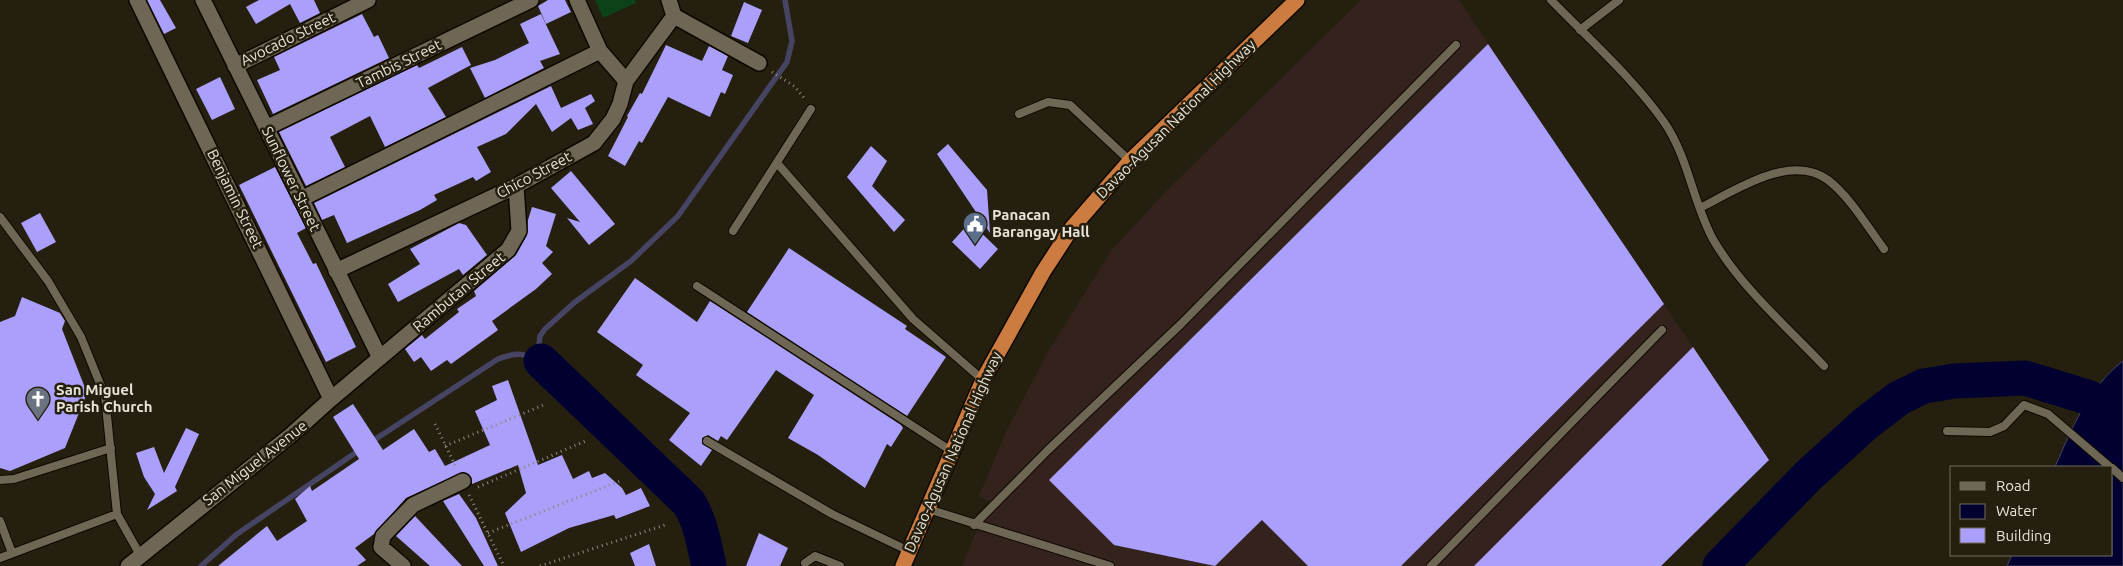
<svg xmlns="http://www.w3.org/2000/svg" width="2123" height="566" viewBox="0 0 2123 566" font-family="Ubuntu,sans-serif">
  <rect width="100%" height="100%" fill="#251f0f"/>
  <path fill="#34221c" d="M1361,0H1459L1769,460L1661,566H962L989,501L979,496L1007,430L1049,350L1111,251L1164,193Z"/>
  <path fill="#0b4218" d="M595,0H635L636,3L603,18Z"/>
  <path fill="#010030" stroke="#464462" d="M2123,361V566H2007L2012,555H2112V467H2055C2072,428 2088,388 2123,361Z"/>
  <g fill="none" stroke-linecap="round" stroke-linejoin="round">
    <path stroke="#464462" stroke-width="5.5" d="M371,442L498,359C517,352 522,353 541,361L539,345L540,336L545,329L575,302L631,261L678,216L787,62L792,41L785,0
      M201,566L237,534L361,449"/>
    <path stroke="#010030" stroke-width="35" d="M541,361L689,503C701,523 704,544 709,566
      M1720,566L1809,475L1865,424L1899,398L1924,386L1955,381L2025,378L2090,398"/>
  </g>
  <path fill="#aa9ffb" d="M147,0H160L176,28L164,34Z
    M259,0H314L320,13L300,23L290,4L256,24L246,7Z
    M548,0H565L571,12L546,24L538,6Z
    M744,2L762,10L748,43L731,36Z
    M362,14L374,37L378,35L389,58L273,114L257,80L280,70L274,57Z
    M541,14L560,54L540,61L544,68L485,98L470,68L495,60L529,43L520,24Z
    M1488,44L1664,304L1401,566H1308L1262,520L1215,566L1114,545L1049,480Z
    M666,45L702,61L709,46L728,56L722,70L733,75L725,94L721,92L710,117L668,97L642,143L639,141L625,166L608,156L628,117L627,116L640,93L642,94Z
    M462,47L471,65L428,88L446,117L385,147L370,116L330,137L345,167L306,186L279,132L417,65L419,68Z
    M220,77L235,109L212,120L196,89Z
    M551,86L561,108L591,94L595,101L585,108L593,124L578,130L571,118L552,132L536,104L506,134L477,147L491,172L476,181L473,177L434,195L437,200L420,210L347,243L334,215L322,220L314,203Z
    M948,144L987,190L990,233L937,154Z
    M871,146L887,161L872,186L905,220L894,232L847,177Z
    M275,167L306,228L297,233L313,264L316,263L356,347L326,362L239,185Z
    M571,171L615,224L589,245L567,218L580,222L551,188Z
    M532,207L556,214L546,246L553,252L542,263L552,274L536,289L492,321L498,330L451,364L447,360L431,371L421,357L414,362L405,349L422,335L425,339L459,312L457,309L476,296L474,291L516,255L527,235L528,220Z
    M40,213L56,242L37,252L21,223Z
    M970,222L998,249L980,269L952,242Z
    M459,223L466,225L487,255L463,275L459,269L398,302L388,284L420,264L410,249Z
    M789,248L907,326L905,329L946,357L907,416L747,312Z
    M635,278L697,322L710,301L901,425L903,428L891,447L887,444L865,488L818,455L788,438L814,395L776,370L727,440L721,436L718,441L708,435L702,438V444L712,450L701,466L669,440L690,413L636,375L643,365L597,332Z
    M22,297L60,313L65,321L62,329L87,393L65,448L10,471L0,468V322L15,316Z
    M1693,347L1769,460L1661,566H1474Z
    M508,380L538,465L562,455L573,479L589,471L592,478L605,473L622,488L626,495L641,488L650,506L616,519L614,515L569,528L521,552L505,513L526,493L518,465L472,484L471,477L463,472L406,498L374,534L355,548L366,560L357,566H218L267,526L277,541L307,521L295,499L310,486L312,491L359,459L333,417L353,404L383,450L414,429L429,452L435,449L445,466L490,445L475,411L497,400L492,386Z
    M186,428L199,434L175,487L177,491L147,510L155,494L144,477L136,453L154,447L164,473Z
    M459,494L476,518L498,566H484L443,501Z
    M415,516L462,566H430L396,536Z
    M759,533L788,548L780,566H746Z
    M649,544L656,566H635L630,553Z"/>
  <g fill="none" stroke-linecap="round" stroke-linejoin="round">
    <defs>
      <path id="service" d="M1551,0C1589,39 1632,77 1664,122C1689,158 1693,204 1714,241C1741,287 1787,327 1824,366
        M1580,30L1619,0
        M1019,114L1048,102L1070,105L1130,161
        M777,163L913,319L983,380
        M1700,208C1734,191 1791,152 1828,180C1850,197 1867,226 1884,249
        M0,217L48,281L81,337L105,396L117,514L140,555
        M733,231L811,109
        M697,286L953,452
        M1947,431L1990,432L2004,426L2024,405L2048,414L2110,467
        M707,441L832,514L909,551
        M2112,468L2123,478
        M0,480L14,479L111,448
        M928,509L1110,566
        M0,521L12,553
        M974,525L1048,450L1181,324L1456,45
        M0,558L117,514
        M805,563L815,556L840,566
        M1431,566L1662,330"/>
      <path id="minor" d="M137,0L331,399
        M203,0L380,358
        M577,0L600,51L626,81
        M669,0L674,16L759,63
        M235,66L368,0
        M266,128L531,0
        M301,199L600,51
        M336,271L516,186L594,143L613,119L620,104L626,81L674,16
        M128,566L291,435L331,399L508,250L519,231L516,186
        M403,566L381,547L383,536L413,505L463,481"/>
      <path id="trunk" d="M903,566L983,380L1043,272L1071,229L1130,161L1297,0"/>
    </defs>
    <use href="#service" stroke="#0e0800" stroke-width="10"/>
    <use href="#minor" stroke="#0e0800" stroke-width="18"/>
    <use href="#trunk" stroke="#0e0800" stroke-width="18"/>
    <path stroke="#8d887b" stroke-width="3" stroke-dasharray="1 4" stroke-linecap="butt" d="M772,72L794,86L805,99
      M435,424L456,467
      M445,446L546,404
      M478,487L588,440
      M469,495L504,566
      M488,533L620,481
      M540,566L665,525"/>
    <use href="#service" stroke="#6f6755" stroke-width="8"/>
    <use href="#minor" stroke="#6f6755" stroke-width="15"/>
    <use href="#trunk" stroke="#cc7c40" stroke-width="15"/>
  </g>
  <defs>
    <symbol id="civic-pin" viewBox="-11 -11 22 30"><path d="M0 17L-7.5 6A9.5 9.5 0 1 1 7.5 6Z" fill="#5c6f8a" stroke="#251f0f"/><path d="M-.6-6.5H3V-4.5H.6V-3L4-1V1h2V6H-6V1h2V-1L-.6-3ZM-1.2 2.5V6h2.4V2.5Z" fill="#fff"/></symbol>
    <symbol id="church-pin" viewBox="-11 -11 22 30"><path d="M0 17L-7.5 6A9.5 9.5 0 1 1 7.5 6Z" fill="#6b7280" stroke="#251f0f"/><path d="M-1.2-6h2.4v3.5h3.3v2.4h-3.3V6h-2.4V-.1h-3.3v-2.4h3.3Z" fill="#fff"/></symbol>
  </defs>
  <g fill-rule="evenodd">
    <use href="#civic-pin" x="961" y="210" width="28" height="38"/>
    <use href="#church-pin" x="24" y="385" width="28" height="38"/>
  </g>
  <g text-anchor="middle" stroke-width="5" stroke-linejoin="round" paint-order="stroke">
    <g font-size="15" fill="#e7e3d8" stroke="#251f0f">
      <text transform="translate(288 39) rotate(-26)" y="5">Avocado Street</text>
      <text transform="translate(399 64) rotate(-26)" y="5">Tambis Street</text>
      <text transform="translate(1176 119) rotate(-45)" y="5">Davao-Agusan National Highway</text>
      <text transform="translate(534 175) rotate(-28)" y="5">Chico Street</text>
      <text transform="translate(291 179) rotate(64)" y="5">Sunflower Street</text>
      <text transform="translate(235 199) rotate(64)" y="5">Benjamin Street</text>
      <text transform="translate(459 292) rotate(-40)" y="5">Rambutan Street</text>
      <text transform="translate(953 452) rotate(-66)" y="5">Davao-Agusan National Highway</text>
      <text transform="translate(255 463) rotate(-38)" y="5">San Miguel Avenue</text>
    </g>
    <g font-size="15" font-weight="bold" fill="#e7e3d8" stroke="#251f0f" text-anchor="start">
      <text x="992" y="220">Panacan<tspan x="992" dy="17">Barangay Hall</tspan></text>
      <text x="56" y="395">San Miguel<tspan x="56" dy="17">Parish Church</tspan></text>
    </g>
  </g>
  <rect x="1950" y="466" width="162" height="90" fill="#251f0f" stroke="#736d5f"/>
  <rect x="1960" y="482" width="25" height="8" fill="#6f6755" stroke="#736d5f"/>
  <text x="1996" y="491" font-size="15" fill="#e7e3d8">Road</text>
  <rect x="1960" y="504" width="25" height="15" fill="#010030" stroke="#736d5f"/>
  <text x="1996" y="516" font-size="15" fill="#e7e3d8">Water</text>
  <rect x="1960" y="528" width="25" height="15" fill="#aa9ffb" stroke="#736d5f"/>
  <text x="1996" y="541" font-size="15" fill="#e7e3d8">Building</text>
</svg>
